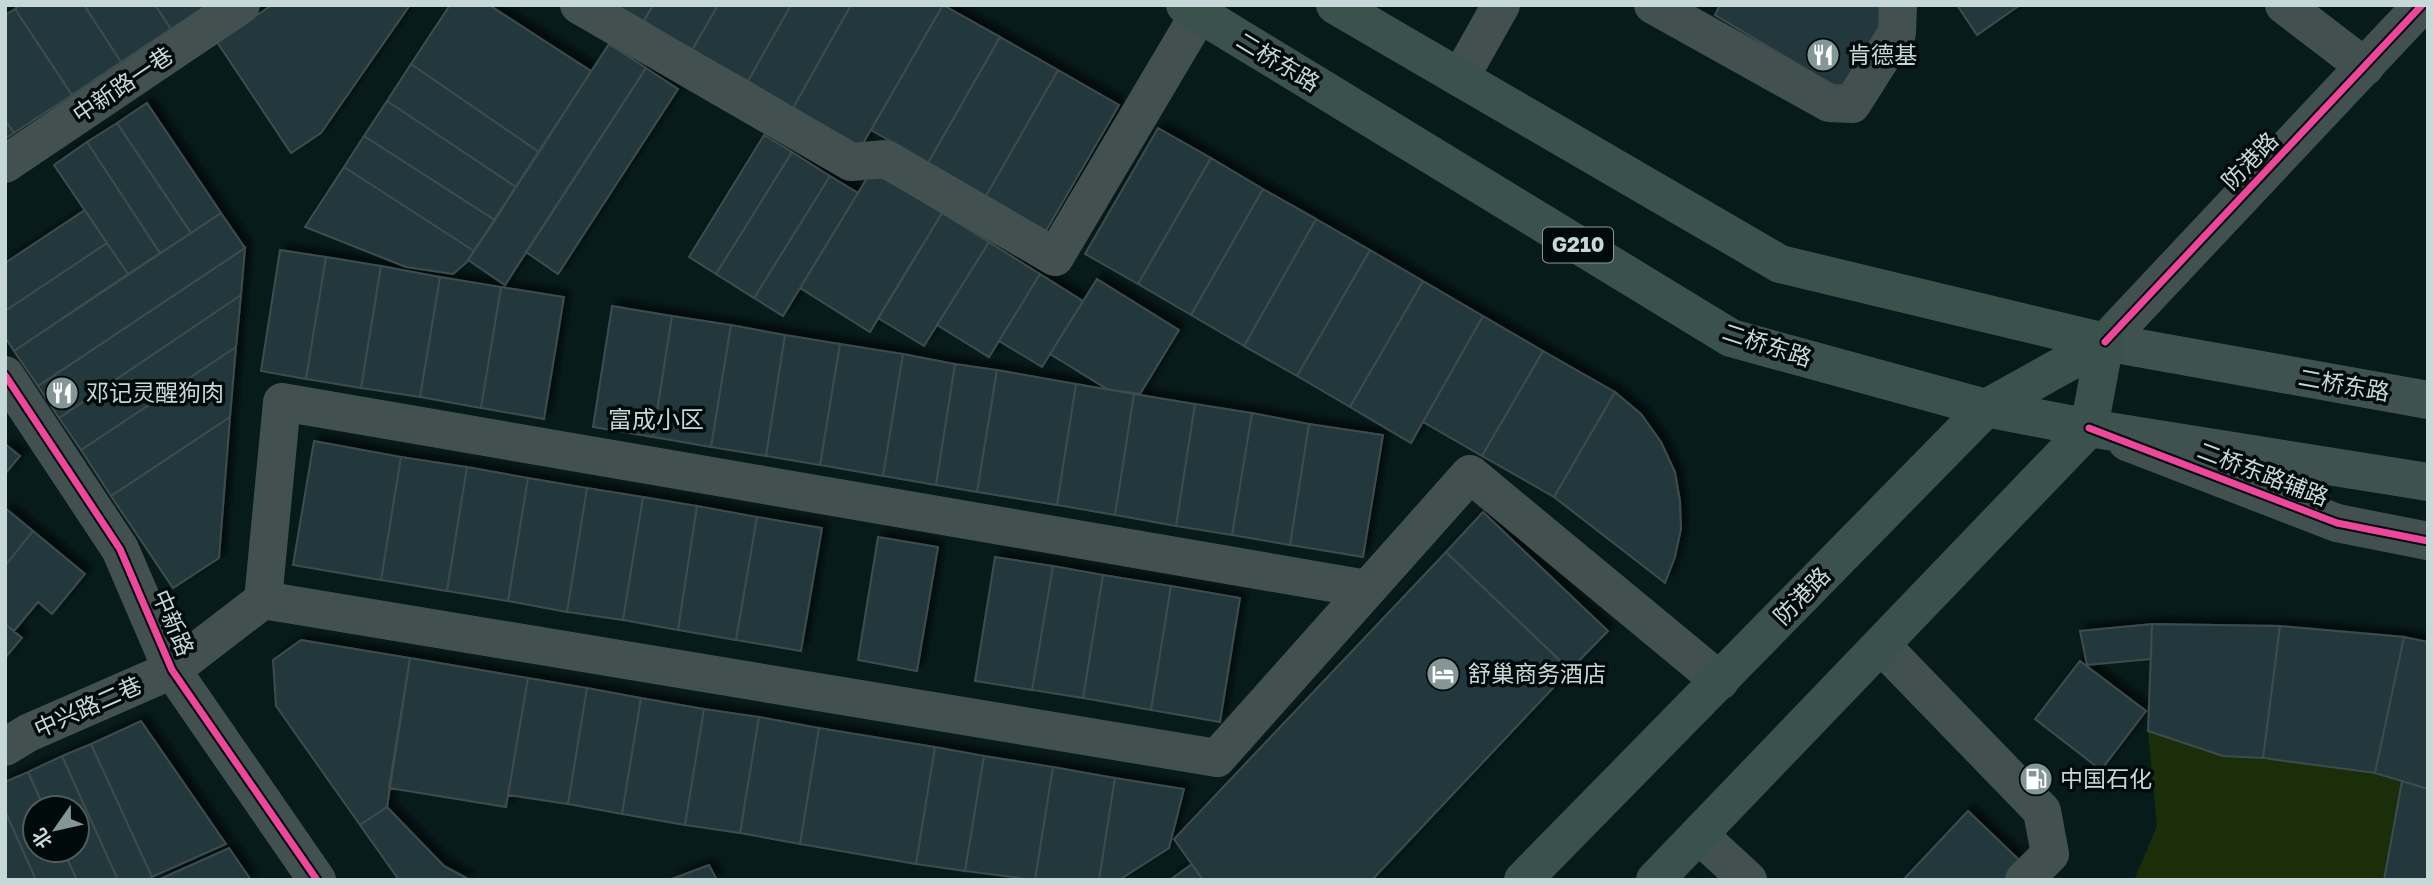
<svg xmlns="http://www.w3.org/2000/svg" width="2433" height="885" viewBox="0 0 2433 885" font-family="'Golos Text','Noto Sans SC',sans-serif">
  <defs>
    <filter id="shadow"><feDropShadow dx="6" dy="-6" stdDeviation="3.5" flood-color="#0009"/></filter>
  </defs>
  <rect width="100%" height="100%" fill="#081b1b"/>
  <path fill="#192e09" d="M2148,731L2223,756L2263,758L2375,773L2402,781L2384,880H2134L2157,826Z"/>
  <path fill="#24383d" stroke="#3e4c4e" stroke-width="2" filter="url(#shadow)" d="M20,5H84L121,62L72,95L15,9Z
    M84,5H155L171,29L121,62Z
    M155,5H207L171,29Z
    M272,5H410L321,133L291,153L217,42Z
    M450,5H489L591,71L539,152L411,64Z
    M616,5H653L644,21Z
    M653,5H718L692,50L644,21Z
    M718,5H791L748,81L692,50Z
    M791,5H851L793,108L748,81Z
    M851,5H943L861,147L793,108Z
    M943,5L1000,37L928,163L871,130Z
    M1720,5H1878L1884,19L1843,91L1715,15Z
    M1957,5H2020L1977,35Z
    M15,9L72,95L14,133L5,120V15Z
    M1000,37L1058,70L986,196L928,163Z
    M609,44L646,68L505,285L468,260Z
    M411,64L539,152L516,187L387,101Z
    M646,68L678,89L558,274L526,252Z
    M1058,70L1119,105L1046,231L986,196Z
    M387,101L516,187L495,220L364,136Z
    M147,103L221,213L191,233L117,123Z
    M5,120L14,133L5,139Z
    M117,123L191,233L160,253L87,142Z
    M1158,128L1211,158L1138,284L1085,254Z
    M764,135L792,152L716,274L689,257Z
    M364,136L495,220L474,251L344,167Z
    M87,142L160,253L128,274L54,165Z
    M792,152L830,176L754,298L716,274Z
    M1211,158L1263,189L1191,315L1138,284Z
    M344,167L474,251L467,262L453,274L406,267L305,227Z
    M872,170L942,213L870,332L800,288Z
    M830,176L858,193L783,316L754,298Z
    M1263,189L1316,219L1244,346L1191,315Z
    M85,210L107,243L5,311V263Z
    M221,213L245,248L38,386L14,351Z
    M942,213L989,242L924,346L878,318Z
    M1316,219L1370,250L1297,376L1244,346Z
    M989,242L1040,274L989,357L937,325Z
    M107,243L128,274L14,351L5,337V311Z
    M245,248L241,295L59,418L38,386Z
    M280,250L326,257L306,379L261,371Z
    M1370,250L1423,281L1350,407L1297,376Z
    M326,257L381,266L361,388L306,379Z
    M381,266L440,277L420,397L361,388Z
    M1040,274L1083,301L1042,367L999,341Z
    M440,277L501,287L481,408L420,397Z
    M1097,279L1179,330L1140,394L1107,389L1050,354Z
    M1423,281L1483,316L1411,443L1350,407Z
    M501,287L564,297L544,419L481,408Z
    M241,295L236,347L81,450L59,418Z
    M612,306L672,316L653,437L593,427Z
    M672,316L731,325L711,447L653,437Z
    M1483,316L1543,351L1482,456L1423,422Z
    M731,325L785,335L766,456L711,447Z
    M785,335L840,344L820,465L766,456Z
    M840,344L903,354L883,476L820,465Z
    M236,347L230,417L111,496L81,450Z
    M1543,351L1615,392L1554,497L1482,456Z
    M903,354L955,364L936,485L883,476Z
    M955,364L997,370L977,492L936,485Z
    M997,370L1076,384L1057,505L977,492Z
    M1076,384L1134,394L1115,515L1057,505Z
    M1615,392L1641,414L1661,442L1675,472L1680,501L1681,529L1675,557L1665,583L1554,497Z
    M1134,394L1195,404L1176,526L1115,515Z
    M1195,404L1252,413L1232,535L1176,526Z
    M1252,413L1309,424L1290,545L1232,535Z
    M230,417L219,558L173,588L111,496Z
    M1309,424L1383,435L1363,557L1290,545Z
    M314,441L401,457L381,580L293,565Z
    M5,444L20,456L5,474Z
    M401,457L467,467L447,591L381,580Z
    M467,467L528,478L508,601L447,591Z
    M528,478L587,488L567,612L508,601Z
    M587,488L643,497L623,620L567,612Z
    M643,497L697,506L678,630L623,620Z
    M697,506L757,517L736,640L678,630Z
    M5,508L33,531L5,566Z
    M1483,512L1608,631L1570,670L1446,552Z
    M757,517L822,528L801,651L736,640Z
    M33,531L85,574L52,614L38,602L14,631L5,624V566Z
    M878,537L938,547L917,671L858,660Z
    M1446,552L1570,670L1372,880H1203L1174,839Z
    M995,557L1053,566L1032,690L975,681Z
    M1053,566L1103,575L1083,698L1032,690Z
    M1103,575L1171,586L1151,710L1083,698Z
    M1171,586L1240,598L1220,722L1151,710Z
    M5,624L22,638L5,658Z
    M2152,624L2151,659L2087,665L2080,631Z
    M2152,624L2280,626L2263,758L2223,756L2148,731Z
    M2280,626L2404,637L2375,773L2263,758Z
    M2404,637L2428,642V789L2375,773Z
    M301,640L410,658L387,807L360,825L276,706L273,660Z
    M410,658L528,678L506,807L389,788Z
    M2080,661L2146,711L2101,770L2035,719Z
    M528,678L587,688L568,804L508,795Z
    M587,688L641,698L622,814L568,804Z
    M641,698L704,709L685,825L622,814Z
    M704,709L759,717L740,833L685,825Z
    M759,717L819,728L800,844L740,833Z
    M141,721L226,844L152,877L91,744Z
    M819,728L935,747L916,864L800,844Z
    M91,744L152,877L146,880H118L62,756Z
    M935,747L984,756L965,871L916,864Z
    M62,756L118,880H77L63,850H77V808H44L28,772Z
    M984,756L1053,767L1035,880L965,871Z
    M1053,767L1115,778L1099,880H1035Z
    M28,772L44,808H35V850H63L77,880H36L5,811V782Z
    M1115,778L1184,789L1169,848L1119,880H1099Z
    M2402,781L2428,789V880H2384Z
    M387,807L444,866L470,880H399L360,825Z
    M5,811L36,880H5Z
    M1968,811L2040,880H1903Z
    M229,848L251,880H158Z
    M1192,864L1203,880H1170Z
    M709,865L717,880H669Z"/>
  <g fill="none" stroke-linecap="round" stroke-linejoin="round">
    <path stroke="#435050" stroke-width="38" d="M579,5L851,162L886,159L1055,257L1199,14
      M1653,5L1829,103L1852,104L1897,33L1898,5
      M2284,5L2365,67
      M1460,78L1501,5
      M5,164L241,5
      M2105,342L2422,5
      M5,375L120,549L172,670L317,880
      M2127,442L2337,523L2428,541
      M263,600L282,402L1367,589
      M1882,646L2042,811L2050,854L2024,880
      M5,747L28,733L172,670L263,600L1217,758L1470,474L1720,681
      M1699,835L1748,880"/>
    <path stroke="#3f524f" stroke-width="38" d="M2105,342L2428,400
      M2089,428L2428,482"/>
    <path stroke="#3b514c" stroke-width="38" d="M1185,5L1731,338L1986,408L2089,428
      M1335,5L1780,264L2105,342
      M1523,880L1986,408L2105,342
      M1655,880L2089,428L2105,342"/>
    <defs>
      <path id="cycleway" d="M2105,342L2422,5
        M5,375L120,549L172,670L317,880
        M2089,428L2337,523L2428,541"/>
    </defs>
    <use href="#cycleway" stroke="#010a0a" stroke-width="11"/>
    <use href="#cycleway" stroke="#ed469a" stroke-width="7"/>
  </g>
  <defs>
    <symbol id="restaurant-disc" viewBox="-11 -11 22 22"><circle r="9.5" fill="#849696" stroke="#010a0a"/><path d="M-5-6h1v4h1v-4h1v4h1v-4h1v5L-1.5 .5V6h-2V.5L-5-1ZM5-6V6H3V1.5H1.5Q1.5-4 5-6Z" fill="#fff"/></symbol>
    <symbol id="hotel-disc" viewBox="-11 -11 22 22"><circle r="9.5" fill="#849696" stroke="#010a0a"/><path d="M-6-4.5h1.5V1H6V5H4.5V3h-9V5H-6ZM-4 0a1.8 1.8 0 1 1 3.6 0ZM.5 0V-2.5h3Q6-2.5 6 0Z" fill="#fff"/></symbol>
    <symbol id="fuel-disc" viewBox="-11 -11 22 22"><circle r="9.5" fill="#849696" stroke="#010a0a"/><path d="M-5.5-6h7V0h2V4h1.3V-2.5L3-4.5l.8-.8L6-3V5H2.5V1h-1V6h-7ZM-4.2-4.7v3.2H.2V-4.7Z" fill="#fff"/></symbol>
  </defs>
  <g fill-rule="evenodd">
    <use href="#restaurant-disc" x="1804" y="36" width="38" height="38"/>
    <use href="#restaurant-disc" x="43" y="374" width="38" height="38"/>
    <use href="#hotel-disc" x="1424" y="655" width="38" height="38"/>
    <use href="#fuel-disc" x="2017" y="760" width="38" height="38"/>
  </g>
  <g text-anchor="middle" stroke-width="7" stroke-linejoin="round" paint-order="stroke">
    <rect fill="#010a0a" stroke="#8b9a9a" stroke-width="2" x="1543" y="227.5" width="70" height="35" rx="5"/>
    <g font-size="21" font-weight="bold" fill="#c6d8d8">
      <text x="1578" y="252">G210</text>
    </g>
    <g font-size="23" fill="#c6d8d8" stroke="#010a0a" text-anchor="start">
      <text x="1848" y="63">肯德基</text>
      <text x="86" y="401">邓记灵醒狗肉</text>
      <text x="1468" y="682">舒巢商务酒店</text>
      <text x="2060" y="787">中国石化</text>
    </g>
    <g font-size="23" fill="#c6d8d8" stroke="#010a0a">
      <text transform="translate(1278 62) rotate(31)" y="8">二桥东路</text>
      <text transform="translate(123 85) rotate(-34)" y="8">中新路一巷</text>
      <text transform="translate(2250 161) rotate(-46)" y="8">防港路</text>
      <text transform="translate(1767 345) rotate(18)" y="8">二桥东路</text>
      <text transform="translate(2344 385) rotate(10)" y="8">二桥东路</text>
      <text transform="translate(2263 474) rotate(21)" y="8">二桥东路辅路</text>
      <text transform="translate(1802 596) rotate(-46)" y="8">防港路</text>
      <text transform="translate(173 623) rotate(67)" y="8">中新路</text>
      <text transform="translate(88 707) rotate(-24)" y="8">中兴路二巷</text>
    </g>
    <g font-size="24" fill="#c6d8d8" stroke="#010a0a">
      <text x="656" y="428">富成小区</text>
    </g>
  </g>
  <rect width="2433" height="885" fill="none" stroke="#c6d8d8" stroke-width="14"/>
  <g transform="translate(56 829) rotate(236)"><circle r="33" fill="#010a0a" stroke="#505c5c" stroke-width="2"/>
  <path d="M0-5L12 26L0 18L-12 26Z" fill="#849696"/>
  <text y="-10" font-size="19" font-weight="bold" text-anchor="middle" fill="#c6d8d8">北</text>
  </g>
</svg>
